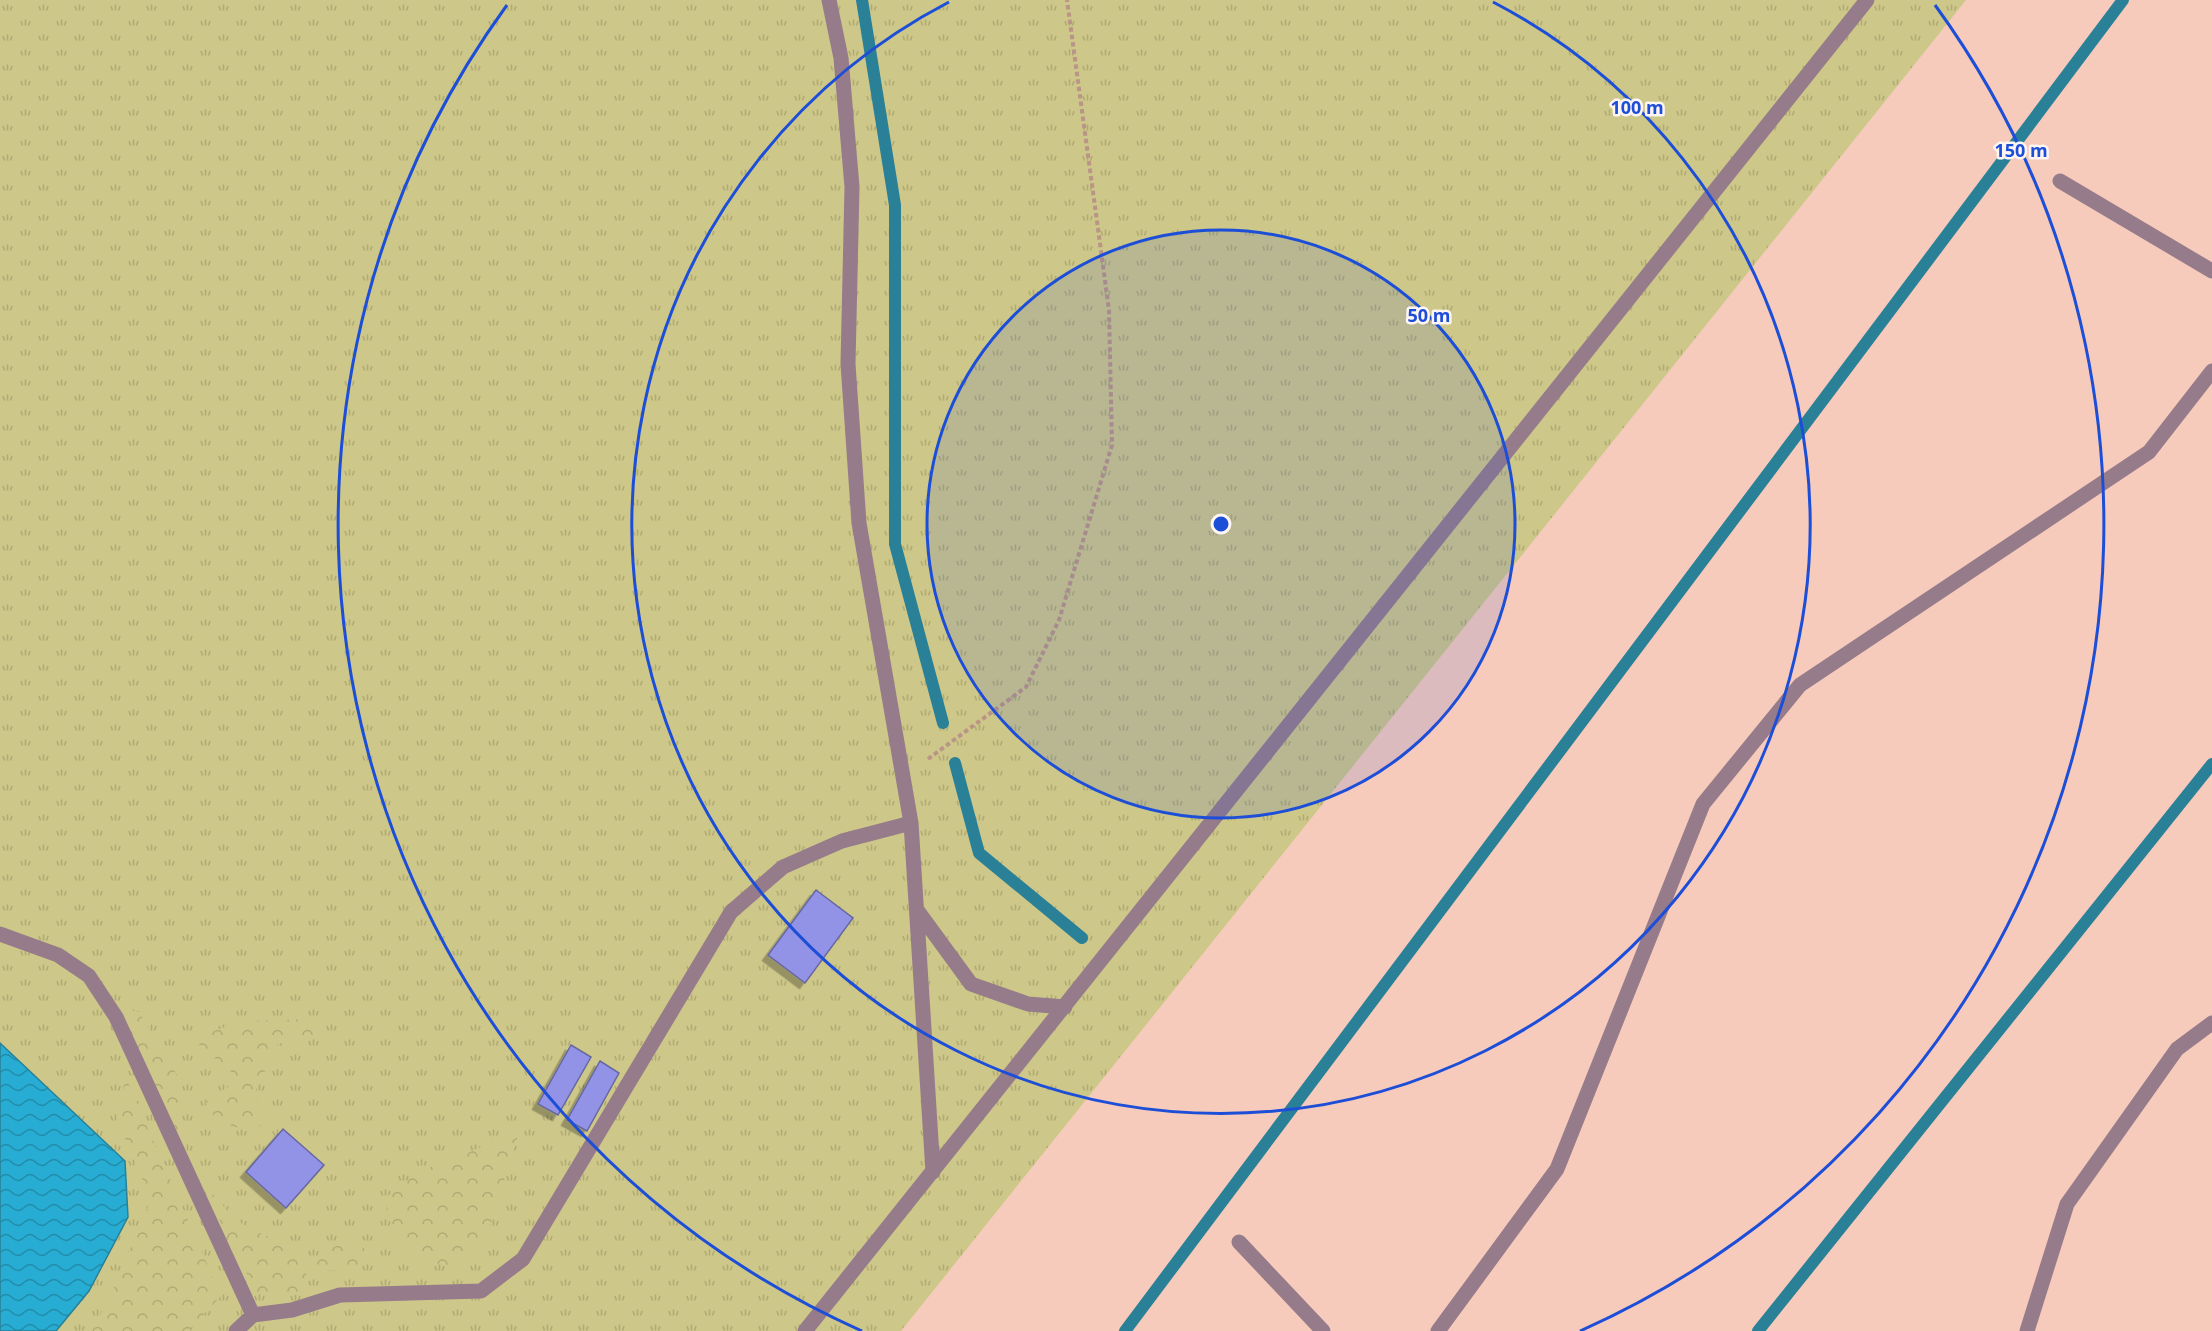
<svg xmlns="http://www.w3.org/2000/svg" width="2212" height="1331" viewBox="0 0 2212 1331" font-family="'Open Sans',sans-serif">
  <defs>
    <pattern id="grass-tufts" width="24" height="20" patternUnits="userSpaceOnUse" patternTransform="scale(1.5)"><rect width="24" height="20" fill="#cdc789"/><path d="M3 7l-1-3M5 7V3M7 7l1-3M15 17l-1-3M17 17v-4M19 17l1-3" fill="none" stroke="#b0aa75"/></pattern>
    <pattern id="forest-crowns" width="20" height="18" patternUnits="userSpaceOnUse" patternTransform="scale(1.5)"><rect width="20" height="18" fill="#cdc789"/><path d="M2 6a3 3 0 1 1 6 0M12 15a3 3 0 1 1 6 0" fill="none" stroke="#b0aa75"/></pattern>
    <pattern id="water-waves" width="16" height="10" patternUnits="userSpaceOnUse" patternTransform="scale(1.5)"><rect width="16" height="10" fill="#27add3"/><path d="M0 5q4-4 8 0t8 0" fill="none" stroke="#228caa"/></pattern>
    <filter id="shadow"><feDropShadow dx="-5.5" dy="5.5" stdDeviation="0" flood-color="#0004"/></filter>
  </defs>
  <rect width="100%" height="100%" fill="#f6cbbb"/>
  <path fill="url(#grass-tufts)" d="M0,0H1966L901,1331H0Z"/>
  <path fill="url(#forest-crowns)" d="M119,1008L139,1012L178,1077L181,1140Z
    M314,1019L320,1035L278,1044L253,1096L270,1118L251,1132L217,1121L205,1102L240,1079L192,1039L242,1021Z
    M126,1078L221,1296L188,1331H92L114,1287L151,1199L116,1118Z
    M519,1132L484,1246L446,1266L410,1256L393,1232L384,1199L418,1172Z
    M199,1179L237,1221L264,1235L295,1246L308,1279L300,1295L256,1292Z
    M354,1238L374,1259L354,1269L315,1271L319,1254Z"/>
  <path fill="url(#water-waves)" stroke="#298097" stroke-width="1.5" d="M0,1043L125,1161L128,1217L89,1291L56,1331H0Z"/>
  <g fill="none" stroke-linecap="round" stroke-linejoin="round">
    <path stroke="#298097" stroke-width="12" d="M862,0L895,205V544L943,723
      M955,763L979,853L1082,938
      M1125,1331L2123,0
      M1758,1331L2212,764"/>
  </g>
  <path fill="#9293e6" stroke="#6667a0" stroke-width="1.5" filter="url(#shadow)" d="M816,890L853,918L805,983L768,955Z
    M571,1045L591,1057L558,1115L538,1104Z
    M600,1061L619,1073L587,1131L567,1120Z
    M283,1129L324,1165L286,1208L246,1172Z"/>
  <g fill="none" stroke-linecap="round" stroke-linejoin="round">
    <path stroke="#ba9486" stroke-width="4" stroke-dasharray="4.5 3" stroke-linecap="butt" d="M928,759L1026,687L1059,620L1112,445L1109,310L1067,0"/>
    <path stroke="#967b8b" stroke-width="15" d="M829,0L841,58L852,187L848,364L859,523L911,823L933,1172
      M917,910L971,984L1028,1004L1065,1007
      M0,934L58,955L89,976L116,1017L253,1315
      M236,1331L253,1315L292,1310L340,1295L481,1291L523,1259L731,912L783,867L842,841L911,823
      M805,1331L1867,0"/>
    <path stroke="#967b8b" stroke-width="15" d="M2060,181L2212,271
      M1239,1242L1323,1331
      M1438,1331L1557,1169L1703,804L1800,685L2149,452L2212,371
      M2027,1331L2067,1204L2177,1049L2212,1023"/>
  </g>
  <circle cx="1221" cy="524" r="294" fill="#1d4ed8" fill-opacity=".12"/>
  <g fill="none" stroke="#1d4ed8" stroke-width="3">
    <circle cx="1221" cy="524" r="294"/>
    <path d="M1493 2A589 589 0 1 1 949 2"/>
    <path d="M862 1331A883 883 0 0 1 507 5M1935 5A883 883 0 0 1 1580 1331"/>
  </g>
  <circle cx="1221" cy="524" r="9" fill="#1d4ed8" stroke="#fdf5f2" stroke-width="3"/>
  <g font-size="18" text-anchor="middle" font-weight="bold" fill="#1d4ed8" stroke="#fdf5f2" stroke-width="5" stroke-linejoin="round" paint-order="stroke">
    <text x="1637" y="114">100 m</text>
    <text x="2021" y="157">150 m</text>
    <text x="1429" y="322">50 m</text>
  </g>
</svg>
